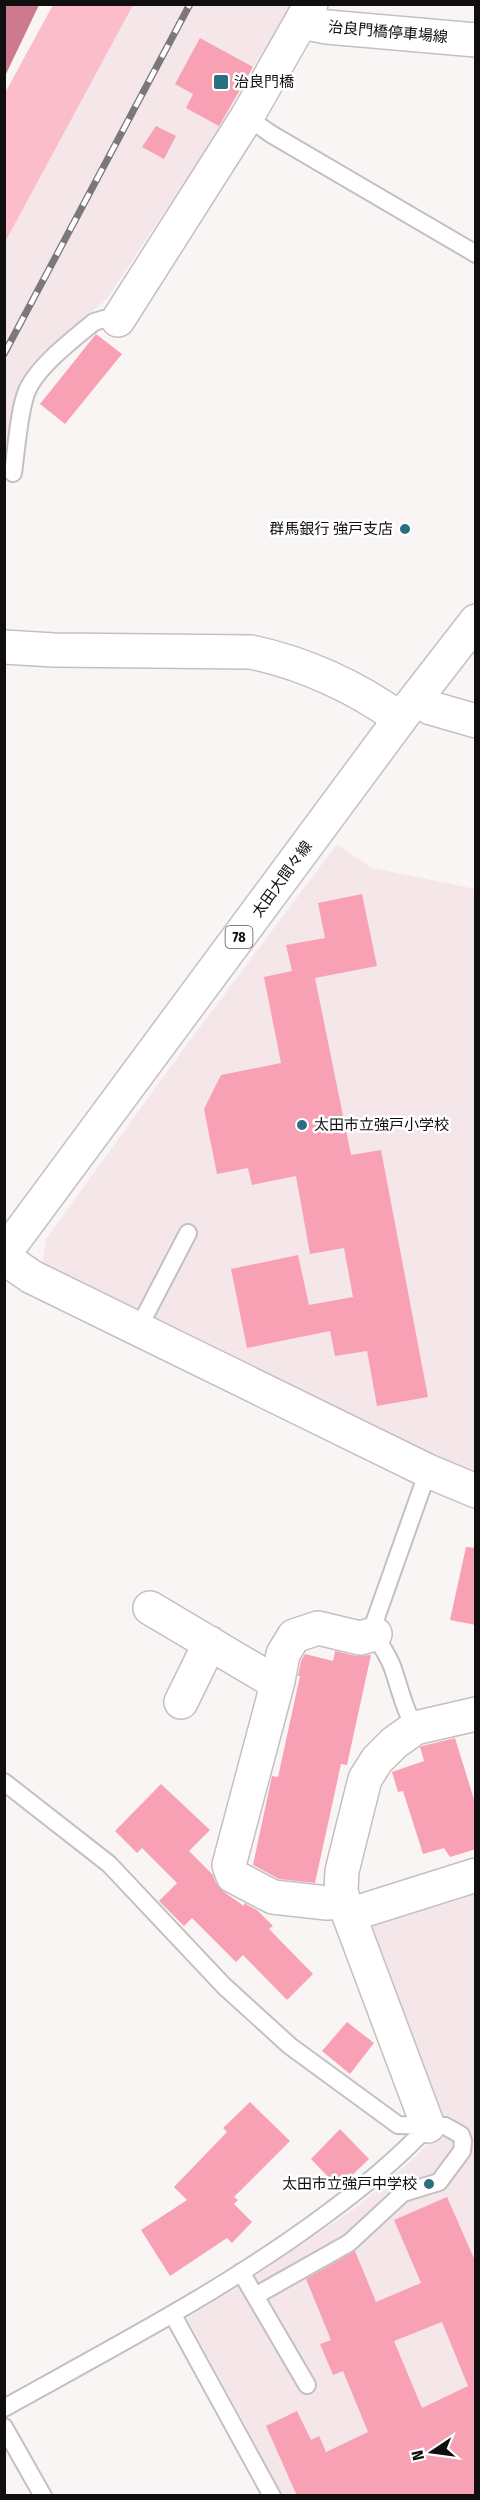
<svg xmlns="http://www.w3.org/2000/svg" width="480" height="2500" viewBox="0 0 480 2500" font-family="'Fira Sans Condensed','Noto Sans JP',sans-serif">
  <rect width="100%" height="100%" fill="#faf5f5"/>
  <path fill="#f4e6e9" d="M53,5H292L253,67L221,127L106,300L62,337L31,373L17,396L5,457V93Z
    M337,844L372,868L475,889V1474L181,1334L42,1265L46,1239L185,1047Z
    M475,1892V2495H283L187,2318L247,2282L355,2208L412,2160L445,2126L369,1932L377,1923Z"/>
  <path fill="#fcbdca" d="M53,5H133L5,242V93Z"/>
  <path fill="#ce7a8e" d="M5,4L39,5L5,76L4,5Z"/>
  <path fill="#f8a1b5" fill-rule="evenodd" d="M200,38L253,67L219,126L186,108L193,94L175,84Z
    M156,126L176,136L164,159L142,147Z
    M96,334L122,354L65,424L40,404Z
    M362,894L377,966L315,978L351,1155L381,1150L428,1397L377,1406L367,1351L335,1356L330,1331L247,1348L231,1269L298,1255L309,1305L353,1297L344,1248L310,1254L296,1176L252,1185L248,1168L217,1174L204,1109L221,1075L281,1063L264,977L292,971L286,945L325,938L318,903Z
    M466,1547L476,1548V1625L450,1620Z
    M335,1651L356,1656L371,1655L347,1765L341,1764L315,1883L279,1879L253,1865L272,1776L278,1777L300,1676H298L301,1661L305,1654L333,1661Z
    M455,1738L476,1806V1849L450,1857L444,1848L423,1854L403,1791L398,1792L392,1772L424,1761L420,1747L422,1746Z
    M161,1784L210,1830L189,1851L213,1875L216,1883L224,1892L244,1906V1903L257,1910L273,1926L269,1929L313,1974L287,2000L243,1955L236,1962L192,1918L184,1926L159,1901L177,1883L142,1848L137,1853L115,1831Z
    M347,2022L374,2043L350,2074L322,2051Z
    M250,2102L290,2141L234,2197L238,2200L234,2204L252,2222L232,2243L227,2238L170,2276L141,2230L187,2200L174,2187L227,2132L223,2128Z
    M340,2129L369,2159L339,2188L311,2159Z
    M447,2197L476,2263V2496H297L266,2426L297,2411L311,2440L319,2436L326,2452L368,2432L343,2371L333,2375L320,2344L331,2340L306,2279L355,2251L376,2302L421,2283L394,2220ZM442,2322L468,2386L422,2408L394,2341Z"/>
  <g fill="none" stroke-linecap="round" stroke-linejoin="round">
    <defs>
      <path id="lane" d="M247,117L271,134L476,254
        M13,473C16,453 19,409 27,391C37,367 73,339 94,322L104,319L118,320
        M138,1329L188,1233
        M415,1728C403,1707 400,1688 392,1666C387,1653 378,1642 372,1629L428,1471
        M4,1782L109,1864L224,1986L290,2046L398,2125L445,2126L461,2135L463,2141L462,2151L439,2182L403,2193L349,2243L255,2296
        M241,2272L307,2385
        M173,2315L272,2496
        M4,2408C112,2348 222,2291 321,2218C359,2190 396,2161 428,2126
        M4,2427L43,2496"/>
      <path id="street" d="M4,647L54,650L251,652C303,663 357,687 400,719
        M417,699L431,708L476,721
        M4,1258L32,1277L428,1471L476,1491
        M150,1608L268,1678L278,1681
        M181,1702L210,1643
        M344,1902L327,1903L273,1897L233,1876L229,1865L278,1681L283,1654L294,1636L318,1628L360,1638L375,1634
        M349,1915L476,1875
        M428,2126L344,1902L341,1891L342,1871L365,1779L377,1760L394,1743L415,1728L476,1714"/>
      <path id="secondary" d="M301,22L327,27L476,40
        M118,320L247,117L311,4"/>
      <path id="primary" d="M4,1254L400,719L476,621"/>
    </defs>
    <use href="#lane" stroke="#c5bfc0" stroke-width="20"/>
    <use href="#street" stroke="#c5bfc0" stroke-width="36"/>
    <use href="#secondary" stroke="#c5bfc0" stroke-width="36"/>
    <use href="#primary" stroke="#c5bfc0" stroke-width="36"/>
    <use href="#lane" stroke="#fff" stroke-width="16"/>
    <use href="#street" stroke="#fff" stroke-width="33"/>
    <use href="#secondary" stroke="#fff" stroke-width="33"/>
    <use href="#primary" stroke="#fff" stroke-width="33"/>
    <defs>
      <path id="rail" d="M4,354L190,4"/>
    </defs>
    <use href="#rail" stroke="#7c7878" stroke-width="7"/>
    <use href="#rail" stroke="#fff" stroke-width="4.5" stroke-dasharray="14" stroke-linecap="butt"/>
  </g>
  <g fill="#2a6f7f" stroke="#fff" stroke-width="2">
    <rect x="213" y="74" width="16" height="16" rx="3"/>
    <circle cx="405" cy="529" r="6"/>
    <circle cx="302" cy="1125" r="6"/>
    <circle cx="429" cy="2184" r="6"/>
  </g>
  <g text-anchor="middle" stroke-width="5" stroke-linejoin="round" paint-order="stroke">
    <rect fill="#fff" stroke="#585656" stroke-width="1.5" x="225.5" y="926" width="27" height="22" rx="4.5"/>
    <g font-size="14" font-weight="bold" fill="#100e0e">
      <text x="239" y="942">78</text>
    </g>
    <g font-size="15" fill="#100e0e" stroke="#fff">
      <text transform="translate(388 32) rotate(5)" y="5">治良門橋停車場線</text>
      <text transform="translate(282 879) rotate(-54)" y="5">太田大間々線</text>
    </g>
    <g font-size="15" fill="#100e0e" stroke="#fff" text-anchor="start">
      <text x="234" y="87">治良門橋</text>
      <text x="393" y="534" text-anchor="end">群馬銀行 強戸支店</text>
      <text x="314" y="1130">太田市立強戸小学校</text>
      <text x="417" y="2189" text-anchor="end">太田市立強戸中学校</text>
    </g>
  </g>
  <rect width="480" height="2500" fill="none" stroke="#100e0e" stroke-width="12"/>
  <g transform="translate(432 2452) rotate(257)" stroke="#ffffff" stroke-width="4.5" paint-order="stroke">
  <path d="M0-4.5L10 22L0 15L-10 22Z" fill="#100e0e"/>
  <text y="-9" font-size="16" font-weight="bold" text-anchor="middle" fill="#100e0e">N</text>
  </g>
</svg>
